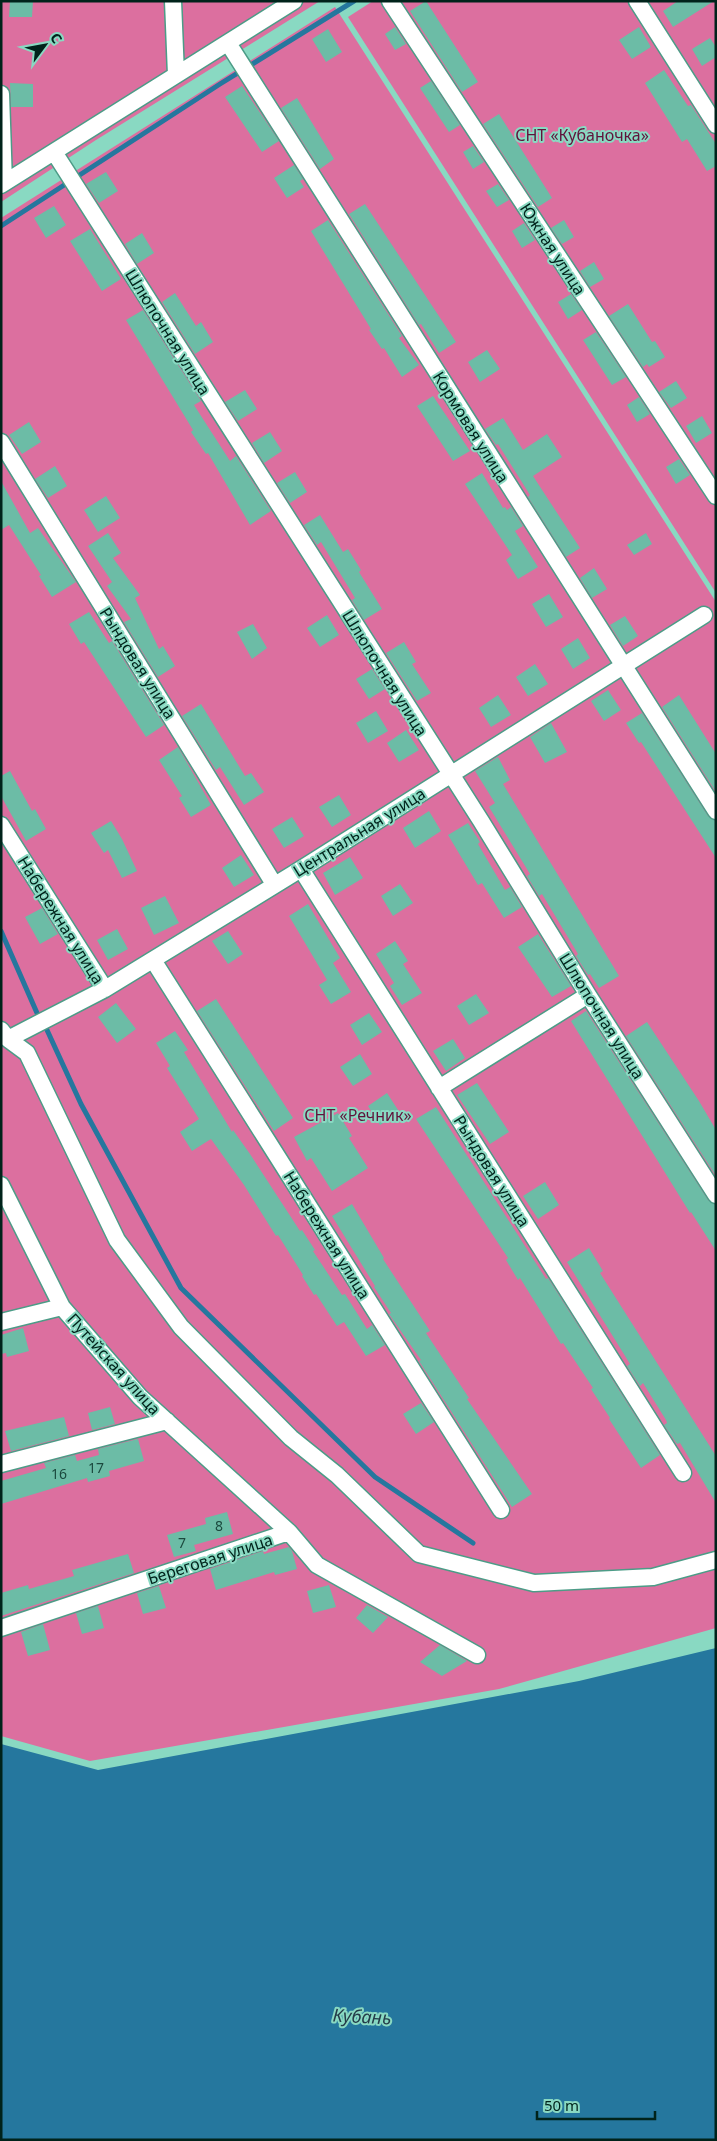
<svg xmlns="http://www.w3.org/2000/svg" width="717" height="2141" viewBox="0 0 717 2141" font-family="'Noto Sans',sans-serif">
  <rect width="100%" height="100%" fill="#89d9c2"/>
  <path fill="#dc6f9f" d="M1,1H320L96,140L1,202Z
    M373,1H716V593L348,17Z
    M335,7L716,602V1628L499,1689L90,1761L1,1736V218Z"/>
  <path fill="#25779e" d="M716,1648V2140H1V1744L98,1770L579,1681Z"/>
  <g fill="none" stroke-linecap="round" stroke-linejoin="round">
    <path stroke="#25779e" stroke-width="5" d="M1,226L220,84L354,1
      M1,931L37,1013
      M47,1030L81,1104L181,1288L375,1477L473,1543"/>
  </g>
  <path fill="#6cbca6" d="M10,1H33L32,17H9Z
    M426,1L478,82L462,92L410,11Z
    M678,1H714L673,27L663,11Z
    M395,27L406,44L395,50L385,34Z
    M639,27L651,47L632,59L619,40Z
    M328,29L342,52L326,62L312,39Z
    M710,38L716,47V57L702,66L692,49Z
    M664,70L688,106L691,105L716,144V166L707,171L687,139L682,142L645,83Z
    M431,81L460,125L449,132L420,88Z
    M10,83L33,84V107H11Z
    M242,86L279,141L262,152L225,97Z
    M297,98L334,159L320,169L281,108Z
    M499,114L552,198L538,207L483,124Z
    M473,146L484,162L473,169L463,152Z
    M294,165L303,179L300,181L304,187L287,198L274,178Z
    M106,172L118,191L99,203L86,184Z
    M498,184L509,200L497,207L486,191Z
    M365,204L456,342L439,353L421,324L419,325L349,214Z
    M54,206L66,225L46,238L34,218Z
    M328,220L402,336L399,338L419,365L402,377L384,348L382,349L369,330L371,329L311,231Z
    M564,220L574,237L562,244L551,228Z
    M524,223L535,240L522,248L512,231Z
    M90,229L121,279L102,291L70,241Z
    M142,233L154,253L137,264L125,244Z
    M594,262L604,279L590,287L580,271Z
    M175,293L196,326L201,322L213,342L195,354L162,302Z
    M571,294L582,310L568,319L558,302Z
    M628,304L652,342L655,341L665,357L649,367L647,364L643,367L609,316Z
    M143,310L201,401L194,405L230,461L236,456L271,511L250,525L208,453L206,454L191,432L193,430L126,320Z
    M596,332L626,377L612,385L583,340Z
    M487,350L500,369L480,382L468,362Z
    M676,381L687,398L671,408L659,392Z
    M245,390L257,409L238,421L225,402Z
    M433,396L470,451L453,461L417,406Z
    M639,397L650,414L637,422L627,405Z
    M702,416L712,433L696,443L686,426Z
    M503,418L523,450L547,434L562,457L533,476L580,548L566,557L528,497L530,495L498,444L496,445L485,429Z
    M29,422L41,442L22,454L9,435Z
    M270,432L282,451L264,463L252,443Z
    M679,459L690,475L676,484L666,467Z
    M55,466L67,486L48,498L35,479Z
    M295,472L307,492L290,503L277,483Z
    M482,473L503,508L505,507L507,510L511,507L523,526L515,531L538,567L518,579L506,560L512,555L465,484Z
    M1,481L30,533L38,528L76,582L52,597L39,576L41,575L9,525L1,530Z
    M106,496L120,518L98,532L84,510Z
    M320,515L343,552L348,549L361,570L359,572L382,609L364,620L352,600L355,598L321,542L317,545L304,525Z
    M108,533L121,553L113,558L140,595L135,598L159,649L163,646L175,666L158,677L124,622L131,619L107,586L112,582L88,546Z
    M646,533L652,544L634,555L627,545Z
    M594,568L607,589L592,598L580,578Z
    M549,594L563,617L546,627L532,604Z
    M89,612L109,643L112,641L164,725L146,737L84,642L81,644L69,624Z
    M327,615L339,635L320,647L307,628Z
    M625,616L638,636L623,646L610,625Z
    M253,624L267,648L252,659L237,632Z
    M578,638L590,658L573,669L561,649Z
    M404,642L416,662L412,664L431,693L417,701L386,653Z
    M535,664L548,684L528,696L516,677Z
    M372,669L385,689L369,699L356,679Z
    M608,690L621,710L604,721L591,701Z
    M498,695L511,715L491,727L479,708Z
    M679,695L716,754V792L662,707Z
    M201,704L245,776L251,773L264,792L244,805L220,767L216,770L182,716Z
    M376,711L388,731L368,743L356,723Z
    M642,713L708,816L716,821V858L641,742L639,743L626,723Z
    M551,723L567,752L545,763L530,737Z
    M406,730L419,750L399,762L387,743Z
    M178,747L211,805L191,817L179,798L182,796L159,760Z
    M498,757L510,780L503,784L619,976L599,988L590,974L588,975L576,956L578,954L542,894L539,896L527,876L530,874L489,807L495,803L475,771Z
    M10,771L32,811L35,809L46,829L26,841L1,796V776Z
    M339,795L351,815L332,827L319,807Z
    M429,811L441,831L415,848L403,828Z
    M292,817L304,836L284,848L272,829Z
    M111,821L122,839L137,871L122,878L108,850L104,853L91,833Z
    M468,823L480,842L478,844L505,890L510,887L522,907L504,918L482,883L478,885L448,835Z
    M241,855L254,875L234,887L222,868Z
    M350,857L363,878L335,895L323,873Z
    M400,884L413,903L393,916L381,896Z
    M165,896L179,923L154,935L141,908Z
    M308,904L340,958L333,963L351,992L331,1004L319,985L327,980L289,916Z
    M42,908L58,934L40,944L25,917Z
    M117,929L128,949L108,960L97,940Z
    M228,931L243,954L228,964L212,941Z
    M538,934L571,986L552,997L518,947Z
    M395,941L408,961L403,964L422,993L402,1005L390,986L394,983L376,954Z
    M476,994L489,1013L469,1025L457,1006Z
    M216,999L293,1118L274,1131L197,1011Z
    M116,1003L136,1029L117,1043L98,1017Z
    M586,1011L708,1200L716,1205V1251L691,1212L690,1213L571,1021Z
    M369,1013L382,1032L362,1045L350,1025Z
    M647,1022L699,1101L716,1130V1176L626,1036Z
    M175,1031L188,1050L184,1052L232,1132L233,1130L250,1154L300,1231L302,1230L315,1250L313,1251L342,1295L345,1294L367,1329L372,1325L385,1345L366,1356L344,1322L337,1326L316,1294L314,1295L302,1276L303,1275L278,1235L276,1236L244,1185L211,1139L192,1151L180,1132L199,1119L167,1068L170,1066L156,1043Z
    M453,1039L465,1058L446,1071L433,1051Z
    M360,1054L372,1074L353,1086L340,1067Z
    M477,1083L509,1132L490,1144L457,1095Z
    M387,1093L400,1113L380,1125L368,1106Z
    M436,1107L546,1279L548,1278L660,1455L641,1468L609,1419L610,1418L591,1389L593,1388L563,1343L561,1344L520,1278L518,1280L506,1260L508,1258L416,1119Z
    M338,1113L352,1136L349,1138L368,1168L332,1191L311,1158L307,1161L294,1137Z
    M545,1182L559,1205L538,1219L523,1196Z
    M352,1204L384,1258L383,1259L430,1331L426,1333L469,1398L467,1399L532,1494L512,1507L419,1361L421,1360L389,1314L391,1313L374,1287L375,1286L332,1216Z
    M589,1248L603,1271L600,1273L716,1456V1503L680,1443L677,1444L664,1425L667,1423L666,1420L643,1383L640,1386L627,1366L630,1364L567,1262Z
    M23,1328L29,1351L7,1357L6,1353L1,1354V1335Z
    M421,1403L434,1422L416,1434L403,1414Z
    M110,1407L115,1424L92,1430L88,1413Z
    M64,1417L69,1436L11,1451L5,1431Z
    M138,1439L144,1461L109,1471L110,1476L88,1482L87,1478L1,1504V1481L46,1468L44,1463L75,1455L77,1461L99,1455L98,1449Z
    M227,1512L233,1534L194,1545L196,1551L174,1557L167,1535L206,1524L205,1518Z
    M289,1547L292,1551L297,1569L275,1575L274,1572L216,1590L210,1569L263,1551L264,1554Z
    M128,1554L134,1573L1,1616V1593L28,1585L29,1589L74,1576L72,1570Z
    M329,1585L336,1607L313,1613L307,1591Z
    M159,1586L166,1608L143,1614L137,1593Z
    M367,1605L388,1617L373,1633L356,1618Z
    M98,1606L104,1628L82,1634L76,1613Z
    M43,1624L50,1650L28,1656L21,1632Z
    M440,1645L467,1661L442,1676L420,1662Z"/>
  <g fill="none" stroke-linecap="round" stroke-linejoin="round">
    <defs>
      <path id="minor" d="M173,1L176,75
        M390,1L716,496
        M637,1L716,125
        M228,43L716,811
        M1,94L4,183
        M54,152L481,821L588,995L716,1195
        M1,185L294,1
        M1,442L274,884
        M1,825L105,989
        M301,869L683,1473
        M153,960L501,1510
        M1,1030L8,1039L27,1053L117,1240L181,1327L291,1438L337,1475L419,1554L534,1583L653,1577L716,1560
        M8,1039L105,989L301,869L704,615
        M439,1088L588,995
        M1,1185L62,1307L140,1397L289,1532
        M1,1322L62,1307
        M1,1464L167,1421
        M1,1628L289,1532L317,1565L477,1655"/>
    </defs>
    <use href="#minor" stroke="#4c9c87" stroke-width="19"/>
    <use href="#minor" stroke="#fff" stroke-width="16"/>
  </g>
  <g text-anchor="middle" stroke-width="4" stroke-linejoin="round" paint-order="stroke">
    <g font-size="14" fill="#1b493e">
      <text x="96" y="1473">17</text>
      <text x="59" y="1479">16</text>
      <text x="219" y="1531">8</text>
      <text x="182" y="1548">7</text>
    </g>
    <g font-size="16" fill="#60133b" stroke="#89d9c2">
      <text x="582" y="141">СНТ «Кубаночка»</text>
      <text x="358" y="1121">СНТ «Речник»</text>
    </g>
    <g font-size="16" fill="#00231b" stroke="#89d9c2">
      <text transform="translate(553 249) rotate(57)" y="6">Южная улица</text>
      <text transform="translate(168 332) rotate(58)" y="6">Шлюпочная улица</text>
      <text transform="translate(471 427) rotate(58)" y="6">Кормовая улица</text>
      <text transform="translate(138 663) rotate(58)" y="6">Рындовая улица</text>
      <text transform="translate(385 673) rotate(58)" y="6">Шлюпочная улица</text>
      <text transform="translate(359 832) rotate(-32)" y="6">Центральная улица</text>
      <text transform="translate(61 920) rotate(58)" y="6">Набережная улица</text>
      <text transform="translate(602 1016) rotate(58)" y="6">Шлюпочная улица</text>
      <text transform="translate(492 1171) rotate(58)" y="6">Рындовая улица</text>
      <text transform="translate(327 1235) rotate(58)" y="6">Набережная улица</text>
      <text transform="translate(114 1364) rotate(48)" y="6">Путейская улица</text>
      <text transform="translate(210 1559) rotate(-18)" y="6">Береговая улица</text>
    </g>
    <g font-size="18" font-style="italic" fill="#243c49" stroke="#89d9c2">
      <text transform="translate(362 2017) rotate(3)" y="6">Кубань</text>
    </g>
  </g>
  <rect width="717" height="2141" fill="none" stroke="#00231b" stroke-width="5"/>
  <g transform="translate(45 45) rotate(58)" stroke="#89d9c2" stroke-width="4" paint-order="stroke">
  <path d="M0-4L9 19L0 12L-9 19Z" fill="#00231b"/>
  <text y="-8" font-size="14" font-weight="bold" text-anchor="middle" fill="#00231b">С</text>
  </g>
  <path d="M537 2111v8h118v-8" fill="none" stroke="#00231b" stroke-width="2.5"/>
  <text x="544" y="2111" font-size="15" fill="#00231b" stroke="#89d9c2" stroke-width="4" paint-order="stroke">50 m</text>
</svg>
